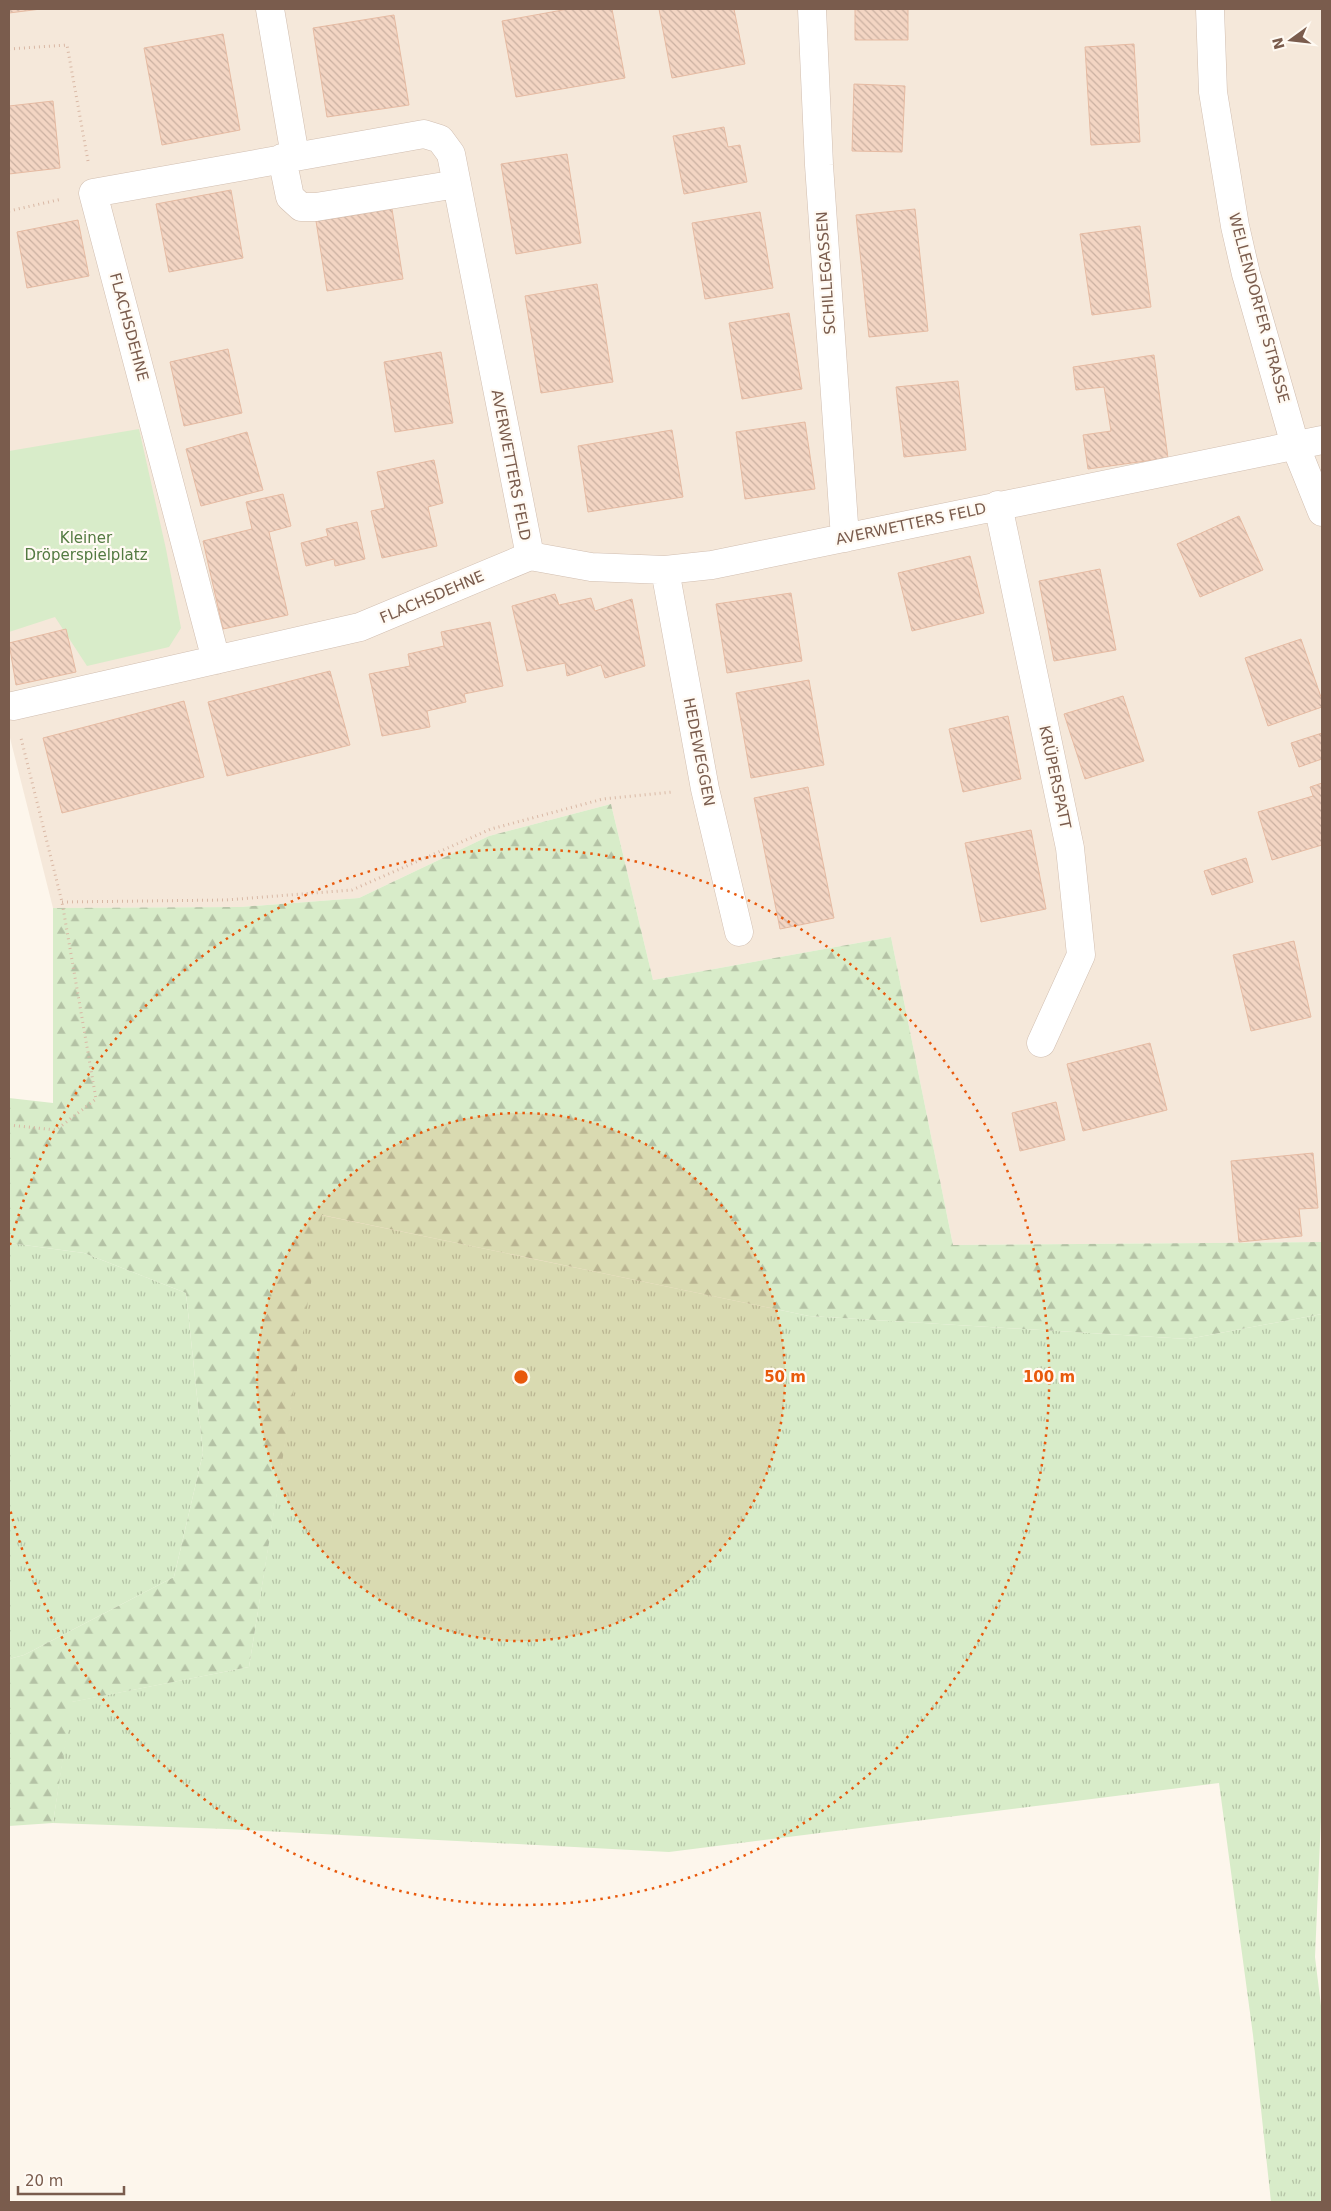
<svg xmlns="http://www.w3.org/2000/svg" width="1331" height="2211" viewBox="0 0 1331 2211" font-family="'DejaVu Sans',sans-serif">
  <defs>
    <pattern id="grass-tufts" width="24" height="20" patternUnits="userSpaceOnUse" patternTransform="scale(1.25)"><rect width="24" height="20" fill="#d8ecc9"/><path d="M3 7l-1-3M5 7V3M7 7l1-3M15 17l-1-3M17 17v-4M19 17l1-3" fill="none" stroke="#b4c2a5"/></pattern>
    <pattern id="forest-firs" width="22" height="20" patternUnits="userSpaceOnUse" patternTransform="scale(1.25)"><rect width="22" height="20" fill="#d8ecc9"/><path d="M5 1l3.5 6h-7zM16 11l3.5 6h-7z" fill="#b4c2a5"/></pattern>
    <pattern id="building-back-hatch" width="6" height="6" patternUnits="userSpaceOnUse" patternTransform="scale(1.25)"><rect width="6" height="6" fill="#f3d5c3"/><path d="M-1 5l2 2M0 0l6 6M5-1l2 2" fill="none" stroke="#cab0a1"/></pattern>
  </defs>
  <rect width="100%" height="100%" fill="#fdf6ec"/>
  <path fill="#f5e8da" d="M9,9H1322V1242L953,1245L891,937L653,980L611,804L489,836L359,898L240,907L53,908L9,734Z"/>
  <path fill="url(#grass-tufts)" d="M321,1215L809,1316L1188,1339L1322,1314V1794L1315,1957L1322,2014V2202H1271L1253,2035L1219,1783L669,1852L227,1829L53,1823L71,1702L249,1667Z
    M9,1243L84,1253L186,1293L203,1453L174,1577L24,1655L9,1659Z"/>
  <path fill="url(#forest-firs)" d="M611,804L653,980L891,937L953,1245L1322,1242V1314L1188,1339L809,1316L322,1215L249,1667L72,1702L53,1823L9,1826V1659L24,1655L174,1577L203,1453L186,1293L84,1253L9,1243V1098L53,1103V908L240,907L359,898L489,836Z"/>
  <path fill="#d8ecc9" d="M139,429L166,549L181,628L169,647L87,666L55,617L9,632V451Z"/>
  <path fill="url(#building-back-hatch)" stroke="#e6bba3" d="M9,9H41L9,13Z
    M568,9H612L625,78L516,97L502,21Z
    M659,9H734L745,64L672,78Z
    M855,9H908V40H855Z
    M394,15L409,105L327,117L313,28Z
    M223,34L240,130L162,145L144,48Z
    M1134,44L1140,142L1091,145L1085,47Z
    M854,84L905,86L902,152L852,151Z
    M53,101L60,168L9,174V106Z
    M724,127L728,147L740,145L747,182L684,194L673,136Z
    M567,154L581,243L516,254L501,164Z
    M231,190L243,258L169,272L156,204Z
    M392,209L403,279L327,291L316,221Z
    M915,209L928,331L869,337L856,215Z
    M760,212L773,288L705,299L692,223Z
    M78,220L89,276L27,288L17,232Z
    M1140,226L1151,307L1092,315L1080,234Z
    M597,284L613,382L541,393L525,296Z
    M789,313L802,389L742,399L729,323Z
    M228,349L242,413L184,426L170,362Z
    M441,352L453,423L395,432L384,362Z
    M1154,355L1168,458L1088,469L1083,435L1111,431L1104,387L1076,390L1073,367Z
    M958,381L966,450L904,457L896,387Z
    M805,422L815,489L745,499L736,432Z
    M672,430L683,497L588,512L578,446Z
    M247,432L263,490L201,506L186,449Z
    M434,460L443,503L428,507L437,546L382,558L371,511L385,508L377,472Z
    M283,494L291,526L269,532L288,615L223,629L203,541L252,529L246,502Z
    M1239,516L1263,570L1200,597L1177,544Z
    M357,522L365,559L335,566L334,559L306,566L301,543L328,536L326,529Z
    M970,556L984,613L912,631L898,573Z
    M1100,569L1116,650L1054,661L1039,581Z
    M791,593L802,661L727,673L716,604Z
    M555,594L559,605L591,598L595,611L632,599L645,666L605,678L601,665L567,676L565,663L527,671L512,606Z
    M490,622L503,686L464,694L466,702L427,711L430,727L382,736L369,674L410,666L408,654L444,646L441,632Z
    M66,629L76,672L16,685L9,643Z
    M1301,639L1322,700V707L1268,726L1245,658Z
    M330,671L350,745L227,776L208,702Z
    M809,680L824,765L751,778L736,693Z
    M1123,696L1144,761L1085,779L1064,714Z
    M184,701L204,777L62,813L43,738Z
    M1008,716L1021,779L963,792L949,729Z
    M1322,733V759L1299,767L1291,743Z
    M1322,783V845L1272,860L1258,812L1313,796L1310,787Z
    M808,787L834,918L780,929L754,798Z
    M1031,830L1046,909L981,922L965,843Z
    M1246,858L1253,882L1212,895L1204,871Z
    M1294,941L1311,1017L1251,1031L1233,955Z
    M1150,1043L1167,1110L1083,1131L1067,1064Z
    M1056,1102L1065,1140L1020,1151L1012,1113Z
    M1313,1153L1318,1208L1299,1209L1302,1236L1239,1242L1231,1161Z"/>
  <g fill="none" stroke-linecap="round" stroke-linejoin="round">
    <defs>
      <path id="minor" d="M270,9L295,156
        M812,9L819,165L845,538
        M282,158L290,197L301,207H316L457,184
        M998,505L1070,848L1081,955L1041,1043
        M665,570L705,789L739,932
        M216,660L93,193L424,134L440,139L451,154L530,556L591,567L665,570L712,565L1322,440
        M13,706L360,627L530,556"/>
      <path id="tertiary" d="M1210,9L1213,92L1235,226L1246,274L1295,445L1322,512"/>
    </defs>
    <use href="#minor" stroke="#d1beb0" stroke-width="29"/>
    <use href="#tertiary" stroke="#d1beb0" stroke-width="29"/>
    <path stroke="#d9b8a5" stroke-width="3" stroke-dasharray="1 4" stroke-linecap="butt" d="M9,49L67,45L88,161
      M9,211L62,199
      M62,902L226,900L352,890L491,829L603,799L673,792
      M9,1125L56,1130L96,1099L62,902L21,738"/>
    <use href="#minor" stroke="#fff" stroke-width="28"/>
    <use href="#tertiary" stroke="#fff" stroke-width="28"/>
  </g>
  <circle cx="521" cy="1377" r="264" fill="#e8590c" fill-opacity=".12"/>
  <g fill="none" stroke="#e8590c" stroke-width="2.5" stroke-dasharray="2.5 5">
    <circle cx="521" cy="1377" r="264"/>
    <path d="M10 1245A528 528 0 1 1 10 1509"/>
  </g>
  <g text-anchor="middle" stroke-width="4.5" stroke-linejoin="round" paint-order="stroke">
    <g font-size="15" fill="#7a5c4d" stroke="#fffaf3">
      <text transform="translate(826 273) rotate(-94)" y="5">SCHILLEGASSEN</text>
      <text transform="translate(1259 308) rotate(75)" y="5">WELLENDORFER STRASSE</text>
      <text transform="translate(129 327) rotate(75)" y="5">FLACHSDEHNE</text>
      <text transform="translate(511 465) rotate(79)" y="5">AVERWETTERS FELD</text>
      <text transform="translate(911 524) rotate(-12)" y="5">AVERWETTERS FELD</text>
      <text transform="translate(432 597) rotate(-23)" y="5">FLACHSDEHNE</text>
      <text transform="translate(699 752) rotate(79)" y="5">HEDEWEGGEN</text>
      <text transform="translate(1055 777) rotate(78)" y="5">KRÜPERSPATT</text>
    </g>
    <g font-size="15" fill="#537a41" stroke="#fffaf3">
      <text x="86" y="543">Kleiner<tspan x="86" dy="17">Dröperspielplatz</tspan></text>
    </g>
  </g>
  <circle cx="521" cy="1377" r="8" fill="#e8590c" stroke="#fffaf3" stroke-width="2.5"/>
  <g font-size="15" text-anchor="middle" font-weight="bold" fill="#e8590c" stroke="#fffaf3" stroke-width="4.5" stroke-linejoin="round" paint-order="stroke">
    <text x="785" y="1382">50 m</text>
    <text x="1049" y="1382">100 m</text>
  </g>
  <rect width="1331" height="2211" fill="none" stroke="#7a5c4d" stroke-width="20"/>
  <g transform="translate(1291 40) rotate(255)" stroke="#fffaf3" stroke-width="4" paint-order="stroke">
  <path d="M0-4L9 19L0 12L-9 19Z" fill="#7a5c4d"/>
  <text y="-8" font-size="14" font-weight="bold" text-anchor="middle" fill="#7a5c4d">N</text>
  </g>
  <path d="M18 2186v8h106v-8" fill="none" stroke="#7a5c4d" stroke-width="2.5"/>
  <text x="25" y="2186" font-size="15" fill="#7a5c4d" stroke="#fffaf3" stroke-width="4" paint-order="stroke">20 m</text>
</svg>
